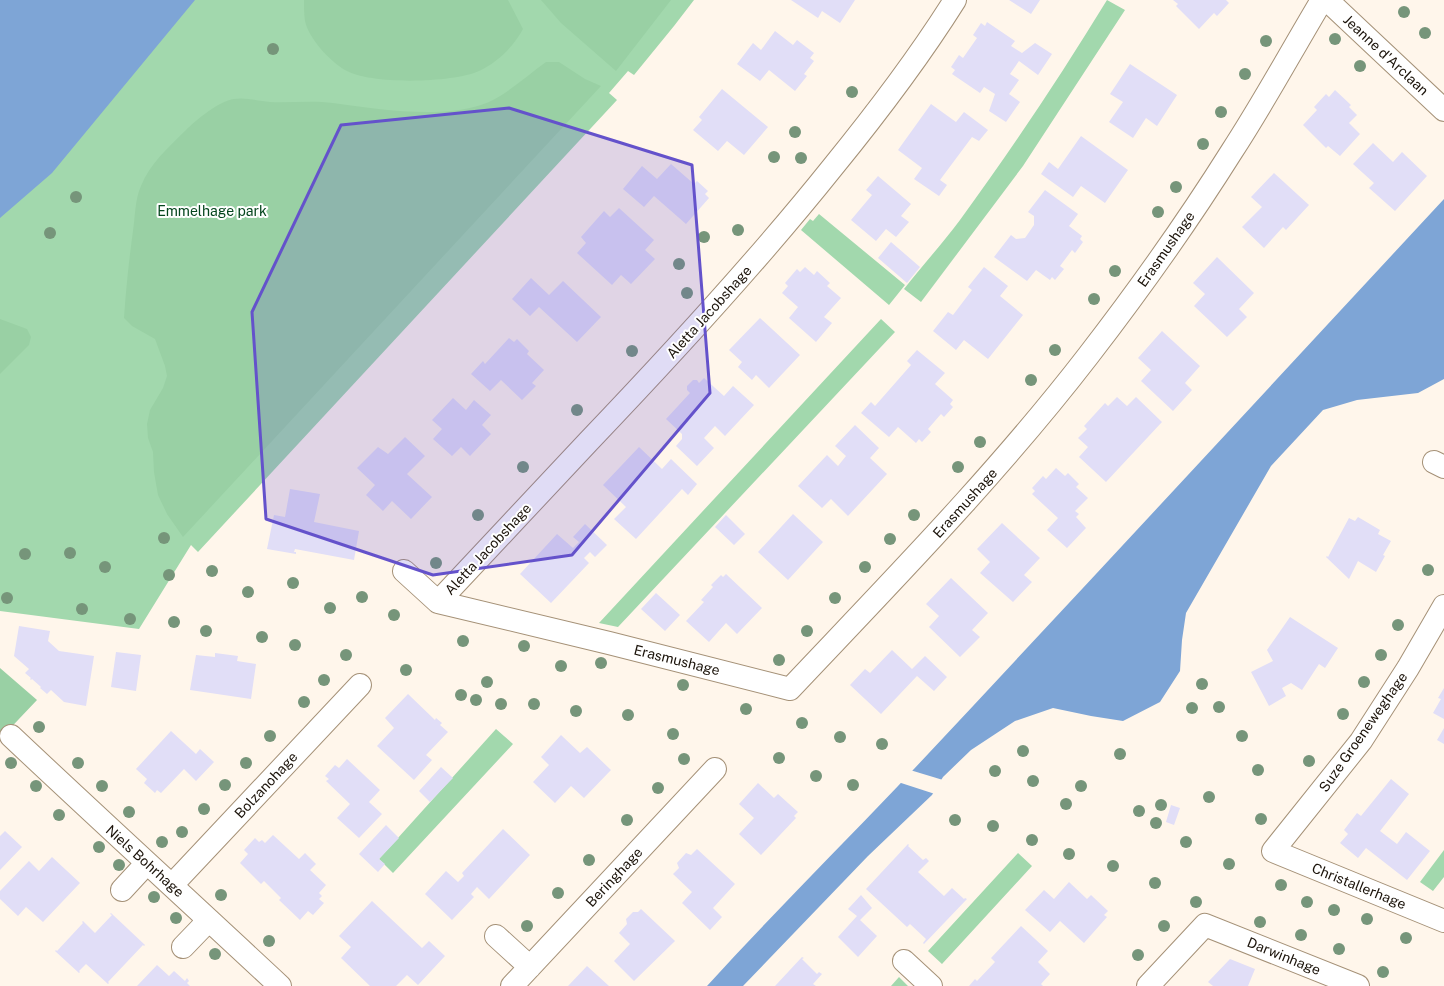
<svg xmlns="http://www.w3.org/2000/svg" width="1444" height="986" viewBox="0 0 1444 986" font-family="'Public Sans',sans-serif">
  <rect width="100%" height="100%" fill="#fff6eb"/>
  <path fill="#a2d8ad" d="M0,0H694L674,26L634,75L628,71L609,93L617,100L198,552L191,545L139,629L0,611Z
    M1107,0L1125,10L1023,166L921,302L904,289C922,266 942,244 960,220C1012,149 1061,75 1107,0Z
    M819,214L905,285L889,305L801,230L810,219L813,221Z
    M881,319L895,332L618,627L599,623Z
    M496,729L513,744L393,873L379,859Z
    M1444,850V877L1433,891L1420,882Z
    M1018,853L1032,866L942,964L928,951Z
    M899,977L908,986H891Z"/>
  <path fill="#99d0a4" d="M304,0H508L523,29C514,46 497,63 479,71C453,83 370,85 345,70C330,61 309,39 305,21C304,14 304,7 304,0Z
    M541,0H671L616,71L561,23Z
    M546,62H559L585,79L601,86L183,537L167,514L158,495L154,472L153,452L148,438L147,424L150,410L163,388L167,376L165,366L155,339L132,326L124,318C126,288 129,260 133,231C135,217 135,199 141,186C150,163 169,147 186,130C196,120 219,101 234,99C245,97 258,101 270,102C291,103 312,100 333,103C377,109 438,119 481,105C505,97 526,76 546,62Z
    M0,319L27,329L31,337L29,345L0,374Z
    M0,668L37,700L0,739Z"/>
  <path fill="#7ea5d6" d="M0,0H195L52,173L0,218Z
    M1444,199V379L1418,393L1357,400L1323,410L1271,466L1186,613L1182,640L1180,671L1160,702L1123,721L1091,716L1053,708L1015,721L971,750L943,777L932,795L868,856L743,986H707C769,918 834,853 898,786C1081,591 1262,395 1444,199Z"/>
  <path fill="#fff6eb" d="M910,770L943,780L935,794L898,782Z"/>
  <path fill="#e1def7" d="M791,0H855L840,23L822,11L818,18Z
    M1009,0H1040L1031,14Z
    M1173,0H1226L1229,3L1217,16L1214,13L1199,29L1176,6L1178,4Z
    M987,22L1015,41L1011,46L1022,53L1035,43L1052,54L1038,75L1019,61L1010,74L1019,80L1009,94L1020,102L1006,122L989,111L995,94L984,87L980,93L952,74L955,70L951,67L959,55L963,58L977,38L973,35L981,23L985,26Z
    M775,31L793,45L797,40L814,53L810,58L814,61L804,74L807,76L795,91L769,70L760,81L737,64L753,43L761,50Z
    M1130,64L1177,95L1157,126L1146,118L1133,138L1109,122L1123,102L1110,94Z
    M722,89L768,127L744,155L727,141L718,151L693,130L702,120L699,117Z
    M1335,90L1351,105L1349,107L1357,115L1349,123L1360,134L1340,156L1328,146L1326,148L1303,125L1317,110L1314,107L1326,94L1329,97Z
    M931,104L956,122L964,112L988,130L979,141L972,137L940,180L947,185L939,196L914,179L922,168L898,150Z
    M1081,136L1128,170L1105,203L1081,186L1073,197L1041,174L1049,162L1058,169Z
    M1373,143L1393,162L1402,152L1427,176L1395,211L1369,188L1374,183L1353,164Z
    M671,164L694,184L697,181L708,191L705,194L709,198L686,224L654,196L644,207L623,189L642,166L657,179Z
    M1274,173L1309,205L1286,230L1283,227L1264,248L1242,227L1262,207L1251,197Z
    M878,176L911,204L901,216L909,222L896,237L886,229L876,241L851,220L872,195L866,190Z
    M1045,190L1078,214L1069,226L1082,236L1080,239L1083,242L1075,253L1072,250L1060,266L1064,269L1055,280L1052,277L1050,280L1036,270L1027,281L994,257L1011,235L1016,239L1025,238L1034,225V216L1028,212Z
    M619,208L654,240L645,250L655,259L631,284L621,275L612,285L577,253L586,243L581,237L604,211L610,217Z
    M891,242L920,267L907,283L878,258Z
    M1217,257L1254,293L1239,309L1247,317L1227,337L1194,306L1205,294L1193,283Z
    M805,267L814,275L817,271L830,283L827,286L841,298L824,317L832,323L816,342L789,318L798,307L782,293L788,286L785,283L797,269L800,272Z
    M984,267L1008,286L1000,296L1023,315L988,359L964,340L956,350L933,331L948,312L953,315L972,290L968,287Z
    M531,278L549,295L563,281L601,317L577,342L539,307L530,316L512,299Z
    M760,318L800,355L769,388L756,375L752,380L738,367L742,362L729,350Z
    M1162,331L1200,366L1185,383L1192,390L1173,411L1141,381L1151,370L1138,358Z
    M509,338L514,342L517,339L529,351L527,354L544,370L532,383L536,386L522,400L501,380L490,391L471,374L483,361L485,364Z
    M917,350L945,373L935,384L953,400L950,404L953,407L944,417L941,414L928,429L931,432L922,442L919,439L916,443L898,427L889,437L861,413L871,402L875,406L911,365L907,361Z
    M704,378L724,396L733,386L754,405L725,436L715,426L704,438L714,448L697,466L676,446L682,439V434L666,419L690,393L687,390V386L693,380H697L699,383Z
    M1117,397L1127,406L1136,397L1162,422L1106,482L1079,457L1088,447L1078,438L1087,429L1084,426L1105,403L1108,406Z
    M453,398L466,410L474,400L491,415L482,425L491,434L470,456L461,447L452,456L433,439L442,429L432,420Z
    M855,425L879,448L870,458L887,474L848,516L831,499L822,508L798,486L827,455L838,466L846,456L835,446Z
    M405,437L425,456L407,474L432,497L411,519L392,501L383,511L366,495L375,485L357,468L378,447L388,454Z
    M639,447L662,469L671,459L697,484L688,495L682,489L636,539L614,519L626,507L603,485Z
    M1056,468L1065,476L1068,473L1079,484L1076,487L1088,498L1075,511L1079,514L1076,517L1086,528L1067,548L1047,530L1058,518L1032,494L1035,491L1032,488L1043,476L1046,479Z
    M290,489L320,494L314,522L359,531L354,560L295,549L294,552H296V554L267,549L274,515L285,517Z
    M793,514L823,542L788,580L758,552Z
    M726,515L745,534L734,545L715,527Z
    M1358,517L1380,530L1378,534L1391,541L1383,555L1385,556L1376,572L1358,561L1349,579L1326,557L1327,556L1328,557L1349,518L1355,521Z
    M1002,523L1040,558L1024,575L1032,582L1013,602L980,573L990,562L977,549Z
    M585,524L607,545L595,557L590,552L584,558L589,563L551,603L520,574L557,534L573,548L579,542L573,537Z
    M726,574L762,608L737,634L726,623L709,642L686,621L704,602L701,600L713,587L711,585L721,575L723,577Z
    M951,578L988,613L972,630L980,637L960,657L929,627L939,616L926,604Z
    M656,593L680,615L665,631L641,609Z
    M1290,617L1338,648L1325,668L1319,664L1302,690L1291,683L1282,688L1286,696L1269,706L1251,672L1273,661L1267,650Z
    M19,626L50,631L48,641L59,651L94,656L86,706L64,702L51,690L47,694L40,688L41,687L32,679L31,680L30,679L31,678L25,673L29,669L14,656Z
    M892,650L912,669L925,656L947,677L934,691L917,676L881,714L850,685L865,669L870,673Z
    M116,652L141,655L136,691L111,687Z
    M215,653L238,656L237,661L256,664L251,699L190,690L196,655L215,657Z
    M1444,688V719L1433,713L1441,699L1438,698Z
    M408,694L435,720L436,718L442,723L440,725L448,732L426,755L432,760L414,780L377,746L394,728L385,718Z
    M1444,728V744L1437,740Z
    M171,731L196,754L200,749L214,762L196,781L184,769L161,793L157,790L155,793L144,783L147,779L136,769Z
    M561,735L580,753L587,747L611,770L584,798L571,786L555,803L533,782L549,765L541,757Z
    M347,759L380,790L369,802L382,814L359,838L337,818L350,804L326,781L329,779L325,776L335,765L339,768Z
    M441,767L453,778L430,802L419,791Z
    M1391,779L1409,794L1380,831L1397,844L1406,832L1430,851L1407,880L1366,848L1358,858L1340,843L1348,834L1344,830L1357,813L1361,816Z
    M758,783L774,798L778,794L798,812L794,816L796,818L761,855L739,834L754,818L739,804Z
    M1171,805L1180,808L1174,825L1166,822Z
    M386,825L399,838L379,859L385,864L378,872L359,854Z
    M503,829L530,855L489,899L477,887L471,894L474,897L452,920L425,894L446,871L458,882L464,876L462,873Z
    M5,831L22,847L0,870V836Z
    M273,835L299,859L305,853L316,864L310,870L326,885L319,893L322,896L319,899L324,903L313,915L308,911L300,920L279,900L281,898L264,881L261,884L240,863L248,854L244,850L255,838L259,842L262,840L265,843Z
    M908,844L909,845L908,846L923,860L926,858L929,861L918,872L944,896L952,888L964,899L965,898L967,899L924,944L923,943L926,939L910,924L907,927L866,889Z
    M697,849L735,884L713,908L722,917L710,930L682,903L692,892L673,874L679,868L677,863L686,853L691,855Z
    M52,857L80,883L43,922L26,907L18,916L0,899V891L29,861L39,871Z
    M1069,882L1087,899L1091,895L1108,911L1104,915L1107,917L1084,943L1060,921L1050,932L1025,910L1044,890L1054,899Z
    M861,895L872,908L860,920L877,936L858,957L838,937L857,916L848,909Z
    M372,901L422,948L429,941L445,956L418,985L407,975L396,986H370L341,958L351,947L339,936Z
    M641,909L675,941L634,981L614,961L630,944L619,933L627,924L626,919L633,912H638Z
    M111,913L145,945L144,946L143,945L108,982L109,983L108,984L86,964L79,971L80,972L79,973L55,951L56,950L57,951L83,923L82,922L83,921L95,933L112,915L110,914Z
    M1021,926L1048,951L1038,962L1050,974L1041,984L1043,986H969L975,979L977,981L995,962L991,958Z
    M802,957L804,958L802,959L817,974L819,972L822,974L813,984L816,986H775Z
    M1230,959L1255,969L1248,986H1213L1208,982Z
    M157,965L169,976L174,971L185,981L187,978L189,981L187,983L190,986H137Z
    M587,966L609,986H568Z"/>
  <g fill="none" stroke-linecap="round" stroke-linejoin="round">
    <defs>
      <path id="minor" d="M1327,0L1444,110
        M1434,462L1444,467
        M404,571L438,602L609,643L790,689C892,581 997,474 1088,356C1139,290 1188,221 1232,151C1264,102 1292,50 1322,0
        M438,602C488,549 538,495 588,442C673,353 756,263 832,168C876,114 918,59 955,0
        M1444,606L1408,668L1361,741L1273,851L1444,921
        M11,736C100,820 190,902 280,986
        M172,885L360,685
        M122,890L146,864
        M496,936L530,967
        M183,947L209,920
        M904,961L931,986
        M512,986L715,769
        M1148,986L1205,925L1358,986"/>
    </defs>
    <use href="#minor" stroke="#a59177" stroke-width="24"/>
    <use href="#minor" stroke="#fff" stroke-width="22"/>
  </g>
  <g fill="#76957a">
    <circle cx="1404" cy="12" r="6"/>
    <circle cx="1425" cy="33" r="6"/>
    <circle cx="1335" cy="39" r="6"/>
    <circle cx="1266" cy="41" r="6"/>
    <circle cx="273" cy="49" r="6"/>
    <circle cx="1360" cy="66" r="6"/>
    <circle cx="1245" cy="74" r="6"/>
    <circle cx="852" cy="92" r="6"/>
    <circle cx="1221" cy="112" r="6"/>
    <circle cx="795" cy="132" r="6"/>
    <circle cx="1203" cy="144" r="6"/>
    <circle cx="774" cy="157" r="6"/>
    <circle cx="801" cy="158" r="6"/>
    <circle cx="1176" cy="187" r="6"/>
    <circle cx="76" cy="197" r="6"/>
    <circle cx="1158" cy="212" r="6"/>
    <circle cx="738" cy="230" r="6"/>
    <circle cx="50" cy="233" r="6"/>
    <circle cx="704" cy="237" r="6"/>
    <circle cx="679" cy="264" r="6"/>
    <circle cx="1115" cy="271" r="6"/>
    <circle cx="687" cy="293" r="6"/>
    <circle cx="1094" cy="299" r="6"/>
    <circle cx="1055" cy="350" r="6"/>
    <circle cx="632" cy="351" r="6"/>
    <circle cx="1031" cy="380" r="6"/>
    <circle cx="577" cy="410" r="6"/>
    <circle cx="980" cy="442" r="6"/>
    <circle cx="523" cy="467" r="6"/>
    <circle cx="958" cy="467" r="6"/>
    <circle cx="478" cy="515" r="6"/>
    <circle cx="914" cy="515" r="6"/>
    <circle cx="164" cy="538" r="6"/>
    <circle cx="890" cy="539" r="6"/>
    <circle cx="70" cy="553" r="6"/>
    <circle cx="25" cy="554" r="6"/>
    <circle cx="436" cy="563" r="6"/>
    <circle cx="105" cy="567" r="6"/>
    <circle cx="865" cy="567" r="6"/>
    <circle cx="1428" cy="570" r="6"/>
    <circle cx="212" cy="571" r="6"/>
    <circle cx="169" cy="575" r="6"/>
    <circle cx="293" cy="583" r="6"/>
    <circle cx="248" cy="592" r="6"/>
    <circle cx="362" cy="597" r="6"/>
    <circle cx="7" cy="598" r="6"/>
    <circle cx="835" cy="598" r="6"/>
    <circle cx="330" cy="608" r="6"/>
    <circle cx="82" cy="609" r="6"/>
    <circle cx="394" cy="615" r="6"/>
    <circle cx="130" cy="619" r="6"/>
    <circle cx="174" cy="622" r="6"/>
    <circle cx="1398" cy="625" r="6"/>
    <circle cx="206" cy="631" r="6"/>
    <circle cx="807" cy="631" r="6"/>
    <circle cx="262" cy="637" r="6"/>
    <circle cx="463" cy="641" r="6"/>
    <circle cx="295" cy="645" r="6"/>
    <circle cx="524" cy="646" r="6"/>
    <circle cx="346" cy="655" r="6"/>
    <circle cx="1381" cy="655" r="6"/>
    <circle cx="779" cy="660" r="6"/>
    <circle cx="601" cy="663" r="6"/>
    <circle cx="561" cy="666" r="6"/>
    <circle cx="406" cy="670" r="6"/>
    <circle cx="324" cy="680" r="6"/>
    <circle cx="487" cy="682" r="6"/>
    <circle cx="1364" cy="682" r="6"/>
    <circle cx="1202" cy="684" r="6"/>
    <circle cx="683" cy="685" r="6"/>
    <circle cx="461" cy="695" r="6"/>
    <circle cx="476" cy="700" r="6"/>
    <circle cx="304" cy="702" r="6"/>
    <circle cx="501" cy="704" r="6"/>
    <circle cx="534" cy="704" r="6"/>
    <circle cx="1219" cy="707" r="6"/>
    <circle cx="1192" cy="708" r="6"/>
    <circle cx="746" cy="709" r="6"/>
    <circle cx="576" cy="711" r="6"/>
    <circle cx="1343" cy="714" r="6"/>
    <circle cx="628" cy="715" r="6"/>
    <circle cx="802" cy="723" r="6"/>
    <circle cx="39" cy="727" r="6"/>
    <circle cx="673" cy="734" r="6"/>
    <circle cx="270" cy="736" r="6"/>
    <circle cx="1242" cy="736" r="6"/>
    <circle cx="840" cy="737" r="6"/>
    <circle cx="882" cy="744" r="6"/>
    <circle cx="1023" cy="751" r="6"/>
    <circle cx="1120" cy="754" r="6"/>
    <circle cx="779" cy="758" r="6"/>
    <circle cx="684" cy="759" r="6"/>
    <circle cx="1309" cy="761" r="6"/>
    <circle cx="11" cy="763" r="6"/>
    <circle cx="78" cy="763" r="6"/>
    <circle cx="246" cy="763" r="6"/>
    <circle cx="1258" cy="770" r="6"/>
    <circle cx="995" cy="771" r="6"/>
    <circle cx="816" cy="776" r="6"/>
    <circle cx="1033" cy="781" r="6"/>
    <circle cx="225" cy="785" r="6"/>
    <circle cx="853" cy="785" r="6"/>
    <circle cx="36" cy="786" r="6"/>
    <circle cx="102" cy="786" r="6"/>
    <circle cx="1081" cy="786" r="6"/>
    <circle cx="658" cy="788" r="6"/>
    <circle cx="1209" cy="797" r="6"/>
    <circle cx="1066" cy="804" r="6"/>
    <circle cx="1161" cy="805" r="6"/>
    <circle cx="204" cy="809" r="6"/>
    <circle cx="1139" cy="811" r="6"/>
    <circle cx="129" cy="812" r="6"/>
    <circle cx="59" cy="815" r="6"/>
    <circle cx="1261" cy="819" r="6"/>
    <circle cx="627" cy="820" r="6"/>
    <circle cx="955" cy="820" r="6"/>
    <circle cx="1156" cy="823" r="6"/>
    <circle cx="993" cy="826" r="6"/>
    <circle cx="182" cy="832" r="6"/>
    <circle cx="1032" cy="840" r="6"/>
    <circle cx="162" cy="842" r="6"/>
    <circle cx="1186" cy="842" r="6"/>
    <circle cx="99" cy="847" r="6"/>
    <circle cx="1069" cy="854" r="6"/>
    <circle cx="589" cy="860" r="6"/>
    <circle cx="1229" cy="864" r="6"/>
    <circle cx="119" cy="865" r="6"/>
    <circle cx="1113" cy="866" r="6"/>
    <circle cx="1155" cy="883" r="6"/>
    <circle cx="1281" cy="885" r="6"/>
    <circle cx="558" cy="893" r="6"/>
    <circle cx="221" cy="895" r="6"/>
    <circle cx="154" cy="897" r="6"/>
    <circle cx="1196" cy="902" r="6"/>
    <circle cx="1307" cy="902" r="6"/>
    <circle cx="1334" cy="910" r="6"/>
    <circle cx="176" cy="918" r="6"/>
    <circle cx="1367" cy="919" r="6"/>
    <circle cx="1260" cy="922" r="6"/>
    <circle cx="527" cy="926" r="6"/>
    <circle cx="1164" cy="926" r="6"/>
    <circle cx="1301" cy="935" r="6"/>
    <circle cx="1406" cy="938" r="6"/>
    <circle cx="269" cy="941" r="6"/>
    <circle cx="1339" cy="949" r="6"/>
    <circle cx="215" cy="954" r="6"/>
    <circle cx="1138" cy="955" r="6"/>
    <circle cx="1383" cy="972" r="6"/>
  </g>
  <path fill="#6452cb" fill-opacity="0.2" stroke="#6452cb" stroke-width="3" stroke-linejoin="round" d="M509,108L692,165L710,393L572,555L433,575L266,519L252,312L341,125Z"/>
  <g text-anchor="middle" stroke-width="4" stroke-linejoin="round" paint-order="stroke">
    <g font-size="14" fill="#1b130a" stroke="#fff">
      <text transform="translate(1386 55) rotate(43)" y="5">Jeanne d'Arclaan</text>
      <text transform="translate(1166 249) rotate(-55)" y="5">Erasmushage</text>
      <text transform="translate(709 312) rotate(-48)" y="5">Aletta Jacobshage</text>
      <text transform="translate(965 503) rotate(-48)" y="5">Erasmushage</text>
      <text transform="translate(488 549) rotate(-47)" y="5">Aletta Jacobshage</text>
      <text transform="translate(677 660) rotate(14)" y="5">Erasmushage</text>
      <text transform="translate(1363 732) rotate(-55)" y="5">Suze Groeneweghage</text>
      <text transform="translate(266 785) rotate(-47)" y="5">Bolzanohage</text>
      <text transform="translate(145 861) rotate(42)" y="5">Niels Bohrhage</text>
      <text transform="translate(614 877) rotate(-47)" y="5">Beringhage</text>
      <text transform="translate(1359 886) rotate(22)" y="5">Christallerhage</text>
      <text transform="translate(1284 956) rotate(22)" y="5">Darwinhage</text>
    </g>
    <g font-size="14" fill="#05461e" stroke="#fff">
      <text x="212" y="216">Emmelhage park</text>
    </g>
  </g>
</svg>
